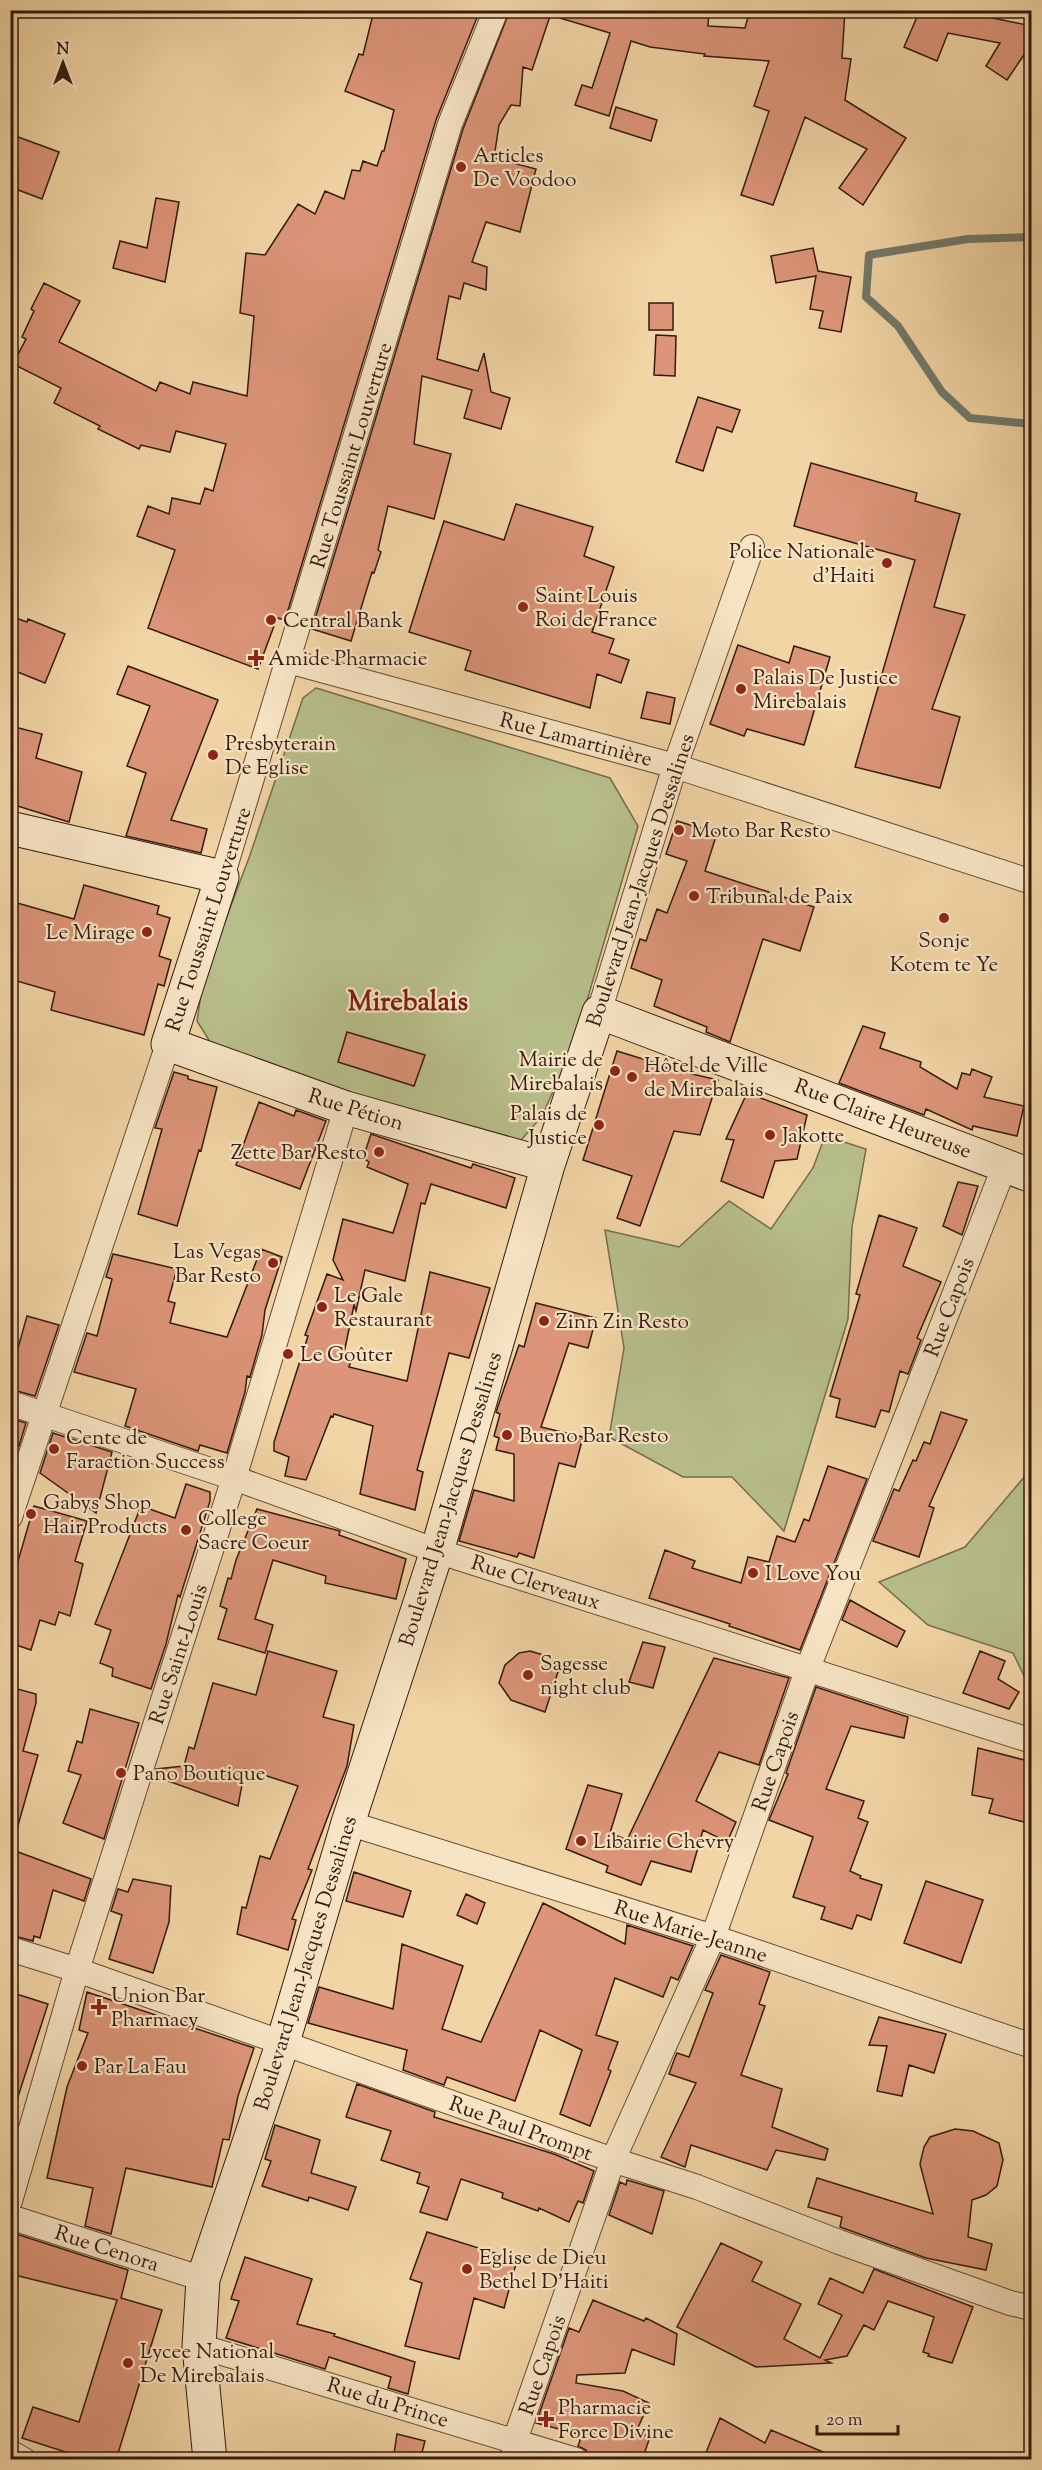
<svg xmlns="http://www.w3.org/2000/svg" width="1042" height="2470" viewBox="0 0 1042 2470" font-family="'Sorts Mill Goudy',serif">
  <rect width="100%" height="100%" fill="#f2d5a5"/>
  <filter id="stains"><feTurbulence type="fractalNoise" baseFrequency=".00333" numOctaves="4"/><feColorMatrix values="0 0 0 0 .2 0 0 0 0 .09 0 0 0 0 .02 0 0 0 .5 -.17"/></filter>
  <radialGradient id="worn" r=".72"><stop offset=".6" stop-color="#630" stop-opacity="0"/><stop offset="1" stop-color="#630" stop-opacity=".3"/></radialGradient>
  <path fill="#b7be8a" stroke="#766c4e" stroke-width="1.5" d="M316,688L610,778L638,826L574,1045L542,1116L516,1146L219,1056L197,1021L203,980L250,855L303,698Z
    M825,1136L866,1149L852,1227L848,1319L784,1531L732,1477H683L609,1437L624,1348L605,1230L679,1247L729,1201L771,1229L813,1168Z
    M1031,1469V1690L1013,1653L928,1625L879,1582L965,1547Z"/>
  <g fill="none" stroke-linecap="round" stroke-linejoin="round">
    <path stroke="#727969" stroke-width="8" d="M1032,237L968,239L869,255L866,297L898,326L942,392L970,418L1032,424"/>
  </g>
  <path fill="#dc9578" stroke="#341a11" stroke-width="1.5" d="M374,10H480L436,120L285,620L277,618L258,669L148,628L175,550L137,536L148,506L169,514L172,498L200,504L205,488L213,491L226,444L176,431L170,452L141,445L139,449L98,429L100,426L54,403L61,388L13,364L26,339L22,337L34,311L31,309L44,283L80,301L59,342L156,391L160,382L190,394L193,382L247,396L254,316L240,313L246,253L265,255L298,204L315,214L325,191L344,199L352,170L360,171L363,161L377,166L382,151H384L394,110L345,91L359,54L363,55Z
    M510,10H552L532,70L523,67L520,106L511,105L499,125L494,158L536,169L520,232L486,222L472,262L487,267L486,290L464,283L460,299L449,296L437,359L478,371L484,353L491,392L510,398L501,429L464,418L472,390L422,376L414,444L451,454L434,519L388,506L378,550L381,552L374,573L372,572L351,641L312,629L463,129Z
    M554,10H709L708,26L745,28L750,10H845L842,58L851,59L845,100L906,138L863,205L839,188L867,149L805,117L773,205L741,195L769,111L754,106L769,61L704,56L705,54L650,47L631,41L609,116L575,105L582,85L592,88L610,33L553,16Z
    M920,10H970L983,16L1032,26V43L1007,80L986,66L1000,43L948,33L937,61L904,47Z
    M616,107L657,120L651,141L610,128Z
    M10,134L59,152L42,199L13,188L18,176L10,173Z
    M156,198L179,202L165,282L113,268L120,241L147,248Z
    M813,248L818,271L851,277L841,332L819,328L823,311L810,309L816,276L776,283L771,256Z
    M649,303H673V330H649Z
    M656,335L676,336L675,376L654,375Z
    M698,397L740,410L732,432L717,427L703,471L676,462Z
    M811,463L917,493L915,501L960,514L934,607L965,615L932,709L960,717L940,788L855,767L915,560L794,526Z
    M516,504L593,527L584,556L614,567L592,632L614,639L609,653L629,660L621,683L597,674L590,708L465,670L471,651L409,632L444,521L504,540Z
    M10,616L27,622L28,619L65,634L45,683L10,669Z
    M738,645L789,663L794,646L830,657L804,745L747,729L744,736L710,724Z
    M128,666L218,700L171,820L207,829L201,853L126,836L146,773L127,766L150,706L117,694Z
    M647,692L675,698L670,724L641,718Z
    M11,726L42,734L36,758L82,772L69,822L11,804Z
    M677,821L717,833L705,871L814,907L800,951L763,939L730,1042L706,1032L707,1027L654,1006L662,980L631,968L640,939L646,941L657,909L667,913L687,861L666,854Z
    M84,885L159,906L157,914L170,918L159,956L171,960L164,986L158,984L144,1035L51,1010L55,992L10,979V901L74,919Z
    M863,1026L885,1033L880,1048L921,1062L920,1067L957,1089L962,1073L970,1075L972,1069L992,1077L984,1097L1024,1106L1017,1136L973,1126L972,1130L926,1109L924,1115L839,1083Z
    M347,1032L425,1055L414,1086L338,1062Z
    M617,1051L659,1064L658,1066L718,1080L700,1135L674,1131L640,1226L617,1218L632,1176L583,1160Z
    M174,1072L188,1076V1079L217,1087L201,1151L199,1150L177,1226L138,1214L162,1129L155,1128Z
    M747,1093L807,1115L797,1159L775,1161L763,1198L721,1181L734,1140L726,1139Z
    M259,1102L294,1116L296,1110L326,1121L300,1189L236,1165Z
    M371,1134L471,1168L473,1164L515,1178L506,1208L431,1184L425,1204L421,1203L405,1281L365,1270L356,1311L354,1305L343,1358L351,1360L349,1367L407,1381L430,1272L490,1288L469,1358L449,1353L417,1470L423,1472L415,1510L360,1494L373,1426L334,1414L333,1417L331,1416L306,1480L285,1476L289,1457L274,1451V1442L308,1336L305,1335L327,1274L343,1280L333,1260L343,1219L393,1233L404,1198L408,1184L367,1167L369,1162L363,1158Z
    M958,1182L978,1186L962,1235L943,1226Z
    M879,1215L917,1228L903,1266L941,1282L917,1338L921,1340L908,1374L900,1371L889,1412L881,1410L875,1427L836,1417L840,1399L830,1396L860,1295L856,1294Z
    M261,1249L282,1257L265,1310L262,1335L250,1377L247,1376L245,1392L227,1453L200,1445L198,1451L125,1426L136,1389L74,1372L87,1333L97,1336L112,1279L106,1277L113,1254L177,1269L168,1301L175,1303L170,1323L227,1337Z
    M536,1303L596,1318L588,1348L569,1343L541,1427L583,1437L575,1467L559,1463L534,1558L519,1553L517,1557L459,1541L474,1490L514,1501V1454L496,1450L499,1438L494,1436L500,1414L496,1412L519,1345L524,1347Z
    M27,1316L59,1325L35,1396L10,1389V1358L15,1359Z
    M941,1412L967,1420L929,1506L934,1508L919,1557L873,1541L894,1489L899,1491L913,1460L916,1461L924,1442L930,1444Z
    M10,1418L26,1423L19,1446L10,1443Z
    M53,1433L112,1452L96,1513L40,1473Z
    M828,1466L867,1479L800,1650L729,1626L730,1624L649,1598L665,1550L695,1561L692,1568L741,1583L748,1557L769,1562L777,1536L795,1542L804,1519L809,1521Z
    M186,1484L210,1492V1501L180,1597L178,1595L166,1644L151,1689L112,1676L113,1668L100,1663L111,1630L95,1624L141,1506L175,1518Z
    M34,1506L87,1521L75,1561L83,1564L70,1616L59,1612L55,1625L40,1620L31,1650L10,1643V1573L14,1575Z
    M257,1509L340,1531L339,1535L406,1559L396,1599L325,1583L326,1576L273,1560L255,1619L273,1625L265,1653L218,1639L227,1609L220,1606L228,1578L231,1579L236,1560Z
    M850,1600L905,1631L897,1647L842,1620Z
    M643,1642L665,1647L653,1688L629,1682Z
    M268,1651L337,1671L323,1717L354,1725L347,1766L308,1869L312,1870L292,1919L296,1920L288,1950L237,1934L242,1907L246,1908L260,1856L270,1859L298,1786L245,1769L238,1806L154,1776L156,1769L184,1766L189,1747L194,1749L213,1683L256,1695Z
    M530,1651L550,1657L558,1672L545,1712L511,1700L499,1683L505,1665L519,1653Z
    M980,1651L1005,1661L998,1679L1019,1692L1009,1709L963,1693Z
    M714,1658L789,1678L759,1765L719,1752L696,1801L736,1822L727,1842L703,1830L691,1872L651,1861L641,1885L606,1872L608,1866L566,1849L588,1785L622,1794L610,1833L627,1840Z
    M10,1687L36,1694V1703L23,1751L38,1755L17,1829L10,1828Z
    M816,1687L908,1717L904,1738L851,1726L826,1789L864,1801L858,1818L868,1822L850,1871L861,1876L860,1878L882,1885L871,1920L857,1915L852,1929L821,1919L825,1907L793,1897L813,1837L769,1820L788,1774L786,1773Z
    M90,1709L139,1723L104,1839L63,1823L81,1775L68,1771L77,1741L82,1743Z
    M978,1748L1032,1762V1824L989,1813L993,1799L972,1795Z
    M10,1849L91,1879L84,1901L53,1890L40,1938L34,1936L33,1941L10,1935Z
    M354,1872L411,1891L403,1917L346,1901Z
    M133,1879L171,1886L169,1922L153,1973L109,1959L122,1915L111,1911L118,1889L128,1892Z
    M926,1881L983,1900L961,1963L904,1943Z
    M466,1894L485,1903L477,1924L457,1915Z
    M543,1903L625,1944L627,1925L693,1946L678,1980L671,1977L663,1997L615,1978L596,2035L618,2042L608,2069L611,2071L590,2126L560,2114L582,2050L540,2030L515,2101L447,2077L444,2085L403,2070L407,2050L308,2023L319,1987L393,2009L402,1944L463,1966L442,2029L481,2042Z
    M721,1955L770,1972L759,2004L765,2006L741,2075L782,2089L772,2127L828,2149L825,2160L776,2150L767,2170L691,2145L685,2167L661,2157L696,2083L669,2074L674,2060L677,2053L689,2057L713,1993L705,1990Z
    M10,1992L48,2004L14,2109L10,2108Z
    M87,1992L254,2048L238,2096L229,2140L223,2139L212,2187L126,2168L111,2234L85,2226L93,2188L47,2178L67,2087L88,2033L79,2030Z
    M879,2017L946,2034L934,2073L909,2065L902,2096L877,2091L887,2046L869,2045Z
    M357,2084L435,2112L434,2117L554,2154L594,2171L583,2203L578,2201L569,2222L539,2208L538,2211L502,2198L503,2193L461,2179L447,2220L420,2212L429,2187L417,2183L420,2173L381,2160L391,2131L346,2117Z
    M275,2125L320,2140L311,2173L356,2187L348,2210L309,2197L308,2201L262,2186L271,2161L265,2159Z
    M955,2129L973,2131L999,2143L1003,2160L997,2186L986,2195L972,2200L968,2237L992,2244L986,2270L926,2258L840,2227L842,2217L808,2207L817,2178L933,2214L920,2164L924,2147L930,2137Z
    M627,2180L664,2191L652,2234L609,2215L620,2182L626,2185Z
    M10,2232L128,2270L121,2298L162,2310L116,2460H90L22,2438L33,2407L79,2422L117,2300L10,2274Z
    M427,2232L517,2260L504,2308L474,2298L459,2359L405,2346L422,2283L410,2279Z
    M721,2243L762,2262L752,2281L801,2304L784,2339L820,2358L842,2315L818,2304L830,2278L863,2293L874,2269L973,2307L952,2363L928,2356L929,2354L923,2352L934,2317L888,2301L874,2330L864,2325L847,2356L825,2360L831,2363L756,2367L677,2327Z
    M245,2257L312,2279L297,2324L335,2334L334,2336L415,2362L408,2394L388,2388L391,2377L329,2357L325,2369L226,2338L239,2301L231,2299Z
    M593,2300L644,2321L646,2318L677,2334L674,2365L632,2349L625,2373L577,2375L576,2383L623,2391L649,2403L636,2432L650,2437L642,2460H601L589,2456L586,2450L578,2446L582,2435L536,2423L569,2328L579,2332Z
    M720,2418L765,2443L771,2430L842,2460H703Z
    M397,2434L425,2441L420,2460H393Z"/>
  <g fill="none" stroke-linecap="round" stroke-linejoin="round">
    <defs>
      <path id="street" d="M288,661L675,766L1032,882
        M222,877L450,124L496,10
        M599,1012L675,766L752,547
        M10,1403L234,1478L437,1551L1032,1741
        M10,1517L168,1044
        M348,1823L713,1937L1032,2046
        M10,1949L77,1970L613,2160L697,2187L839,2242L1010,2303L1032,2308
        M10,2201L77,1970L234,1478L346,1108
        M10,2217L203,2279
        M199,2346L576,2460
        M10,2452L24,2460
        M513,2460L515,2440L613,2160L713,1937L808,1668L1005,1165"/>
      <path id="secondary" d="M10,828L222,877L168,1044L346,1108L548,1165
        M210,2460L199,2346L203,2279L283,2042L348,1823L437,1551L548,1165L599,1012L1032,1176"/>
    </defs>
    <use href="#street" stroke="#644936" stroke-width="26"/>
    <use href="#secondary" stroke="#341a11" stroke-width="35"/>
    <use href="#street" stroke="#f7e4c4" stroke-width="24"/>
    <use href="#secondary" stroke="#f7e4c4" stroke-width="33"/>
  </g>
  <g fill="#8f2418" stroke="#f7e4c4" stroke-width="2">
    <circle cx="461" cy="167" r="6"/>
    <circle cx="887" cy="563" r="6"/>
    <circle cx="523" cy="607" r="6"/>
    <circle cx="271" cy="620" r="6"/>
    <path d="M253 649h6v6h6v6h-6v6h-6v-6h-6v-6h6z"/>
    <circle cx="741" cy="689" r="6"/>
    <circle cx="213" cy="755" r="6"/>
    <circle cx="679" cy="830" r="6"/>
    <circle cx="694" cy="896" r="6"/>
    <circle cx="944" cy="918" r="6"/>
    <circle cx="147" cy="932" r="6"/>
    <circle cx="615" cy="1071" r="6"/>
    <circle cx="632" cy="1077" r="6"/>
    <circle cx="599" cy="1125" r="6"/>
    <circle cx="770" cy="1135" r="6"/>
    <circle cx="379" cy="1152" r="6"/>
    <circle cx="273" cy="1263" r="6"/>
    <circle cx="322" cy="1307" r="6"/>
    <circle cx="544" cy="1321" r="6"/>
    <circle cx="288" cy="1354" r="6"/>
    <circle cx="507" cy="1435" r="6"/>
    <circle cx="54" cy="1449" r="6"/>
    <circle cx="31" cy="1514" r="6"/>
    <circle cx="186" cy="1530" r="6"/>
    <circle cx="753" cy="1573" r="6"/>
    <circle cx="528" cy="1675" r="6"/>
    <circle cx="121" cy="1773" r="6"/>
    <circle cx="581" cy="1841" r="6"/>
    <path d="M96 1998h6v6h6v6h-6v6h-6v-6h-6v-6h6z"/>
    <circle cx="82" cy="2066" r="6"/>
    <circle cx="467" cy="2269" r="6"/>
    <circle cx="128" cy="2363" r="6"/>
    <path d="M543 2410h6v6h6v6h-6v6h-6v-6h-6v-6h6z"/>
  </g>
  <g text-anchor="middle" stroke-width="4.5" stroke-linejoin="round" paint-order="stroke">
    <g font-size="21" fill="#341a11" stroke="#f7e4c4" text-anchor="start">
      <text x="473" y="162">Articles<tspan x="473" dy="24">De Voodoo</tspan></text>
      <text x="875" y="558" text-anchor="end">Police Nationale<tspan x="875" dy="24">d'Haiti</tspan></text>
      <text x="535" y="602">Saint Louis<tspan x="535" dy="24">Roi de France</tspan></text>
      <text x="283" y="627">Central Bank</text>
      <text x="268" y="665">Amide Pharmacie</text>
      <text x="753" y="684">Palais De Justice<tspan x="753" dy="24">Mirebalais</tspan></text>
      <text x="225" y="750">Presbyterain<tspan x="225" dy="24">De Eglise</tspan></text>
      <text x="691" y="837">Moto Bar Resto</text>
      <text x="706" y="903">Tribunal de Paix</text>
      <text x="135" y="939" text-anchor="end">Le Mirage</text>
      <text x="944" y="947" text-anchor="middle">Sonje<tspan x="944" dy="24">Kotem te Ye</tspan></text>
      <text x="603" y="1066" text-anchor="end">Mairie de<tspan x="603" dy="24">Mirebalais</tspan></text>
      <text x="644" y="1072">Hôtel de Ville<tspan x="644" dy="24">de Mirebalais</tspan></text>
      <text x="587" y="1120" text-anchor="end">Palais de<tspan x="587" dy="24">Justice</tspan></text>
      <text x="782" y="1142">Jakotte</text>
      <text x="367" y="1159" text-anchor="end">Zette Bar Resto</text>
      <text x="261" y="1258" text-anchor="end">Las Vegas<tspan x="261" dy="24">Bar Resto</tspan></text>
      <text x="334" y="1302">Le Gale<tspan x="334" dy="24">Restaurant</tspan></text>
      <text x="556" y="1328">Zinn Zin Resto</text>
      <text x="300" y="1361">Le Goûter</text>
      <text x="519" y="1442">Bueno Bar Resto</text>
      <text x="66" y="1444">Cente de<tspan x="66" dy="24">Faraction Success</tspan></text>
      <text x="43" y="1509">Gabys Shop<tspan x="43" dy="24">Hair Products</tspan></text>
      <text x="198" y="1525">College<tspan x="198" dy="24">Sacre Coeur</tspan></text>
      <text x="765" y="1580">I Love You</text>
      <text x="540" y="1670">Sagesse<tspan x="540" dy="24">night club</tspan></text>
      <text x="133" y="1780">Pano Boutique</text>
      <text x="593" y="1848">Libairie Chevry</text>
      <text x="111" y="2002">Union Bar<tspan x="111" dy="24">Pharmacy</tspan></text>
      <text x="94" y="2073">Par La Fau</text>
      <text x="479" y="2264">Eglise de Dieu<tspan x="479" dy="24">Bethel D'Haiti</tspan></text>
      <text x="140" y="2358">Lycee National<tspan x="140" dy="24">De Mirebalais</tspan></text>
      <text x="558" y="2414">Pharmacie<tspan x="558" dy="24">Force Divine</tspan></text>
    </g>
    <g font-size="21" fill="#341a11" stroke="#f7e4c4">
      <text transform="translate(351 455) rotate(-73)" y="7">Rue Toussaint Louverture</text>
      <text transform="translate(576 739) rotate(15)" y="7">Rue Lamartinière</text>
      <text transform="translate(640 880) rotate(-72)" y="7">Boulevard Jean-Jacques Dessalines</text>
      <text transform="translate(208 919) rotate(-72)" y="7">Rue Toussaint Louverture</text>
      <text transform="translate(356 1109) rotate(17)" y="7">Rue Pétion</text>
      <text transform="translate(883 1118) rotate(21)" y="7">Rue Claire Heureuse</text>
      <text transform="translate(949 1307) rotate(-69)" y="7">Rue Capois</text>
      <text transform="translate(450 1499) rotate(-73)" y="7">Boulevard Jean-Jacques Dessalines</text>
      <text transform="translate(536 1582) rotate(18)" y="7">Rue Clerveaux</text>
      <text transform="translate(178 1654) rotate(-72)" y="7">Rue Saint-Louis</text>
      <text transform="translate(775 1761) rotate(-71)" y="7">Rue Capois</text>
      <text transform="translate(691 1931) rotate(18)" y="7">Rue Marie-Jeanne</text>
      <text transform="translate(305 1963) rotate(-73)" y="7">Boulevard Jean-Jacques Dessalines</text>
      <text transform="translate(521 2128) rotate(20)" y="7">Rue Paul Prompt</text>
      <text transform="translate(107 2248) rotate(18)" y="7">Rue Cenora</text>
      <text transform="translate(542 2365) rotate(-71)" y="7">Rue Capois</text>
      <text transform="translate(388 2402) rotate(17)" y="7">Rue du Prince</text>
    </g>
    <g font-size="27" font-weight="bold" fill="#7a1f14" stroke="#f7e4c4">
      <text x="408" y="1010">Mirebalais</text>
    </g>
  </g>
  <rect width="1042" height="2470" fill="none" stroke="#f2d5a5" stroke-width="36"/>
  <rect x="12" y="12" width="1018" height="2446" fill="none" stroke="#341a11" stroke-width="3"/>
  <rect x="18" y="18" width="1006" height="2434" fill="none" stroke="#341a11" stroke-width="1.5"/>
  <g transform="translate(63 63)" stroke="#f7e4c4" stroke-width="4.5" paint-order="stroke">
  <path d="M0-4.5L10 22L0 15L-10 22Z" fill="#341a11"/>
  <text y="-9" font-size="16" font-weight="bold" text-anchor="middle" fill="#341a11">N</text>
  </g>
  <path d="M817 2425v9h81v-9" fill="none" stroke="#341a11" stroke-width="3"/>
  <text x="826" y="2425" font-size="18" fill="#341a11" stroke="#f7e4c4" stroke-width="4.5" paint-order="stroke">20 m</text>
  <rect width="100%" height="100%" filter="url(#stains)"/>
  <rect width="100%" height="100%" fill="url(#worn)"/>
</svg>
